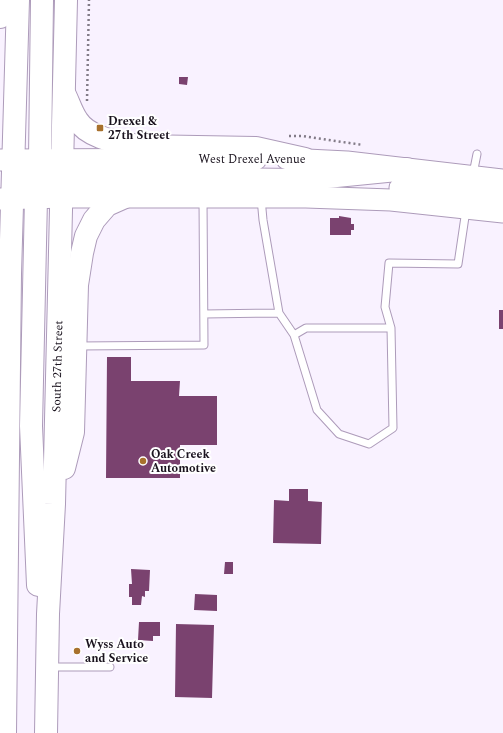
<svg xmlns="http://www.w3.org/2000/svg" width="503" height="733" viewBox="0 0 503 733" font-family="Spectral,serif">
  <rect width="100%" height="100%" fill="#f9f2ff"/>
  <path fill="#7a426f" d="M179,77H188L187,85L179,84Z
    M339,216L351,218V224H354V230H351V235H330V218H339Z
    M499,310H503V329H499Z
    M107,357H131V381H180L179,396H217V445H180V478H106Z
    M289,489H308V501L322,502L321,544L273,543L274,500L289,501Z
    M225,562H233V574H224Z
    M131,569L150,570L149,591H145V597L142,596L141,605H132V597H129V584H132Z
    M195,594L217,595V611L194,610Z
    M139,622H160V636H153V641L138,640Z
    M176,624L214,625L212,698L175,697Z"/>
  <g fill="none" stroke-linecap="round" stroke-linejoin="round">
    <defs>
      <path id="lane" d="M473,174L477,154
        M279,313L294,335L317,410L339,434L369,444L393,428L391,328L385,307L389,263L458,264L466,210
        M204,314L279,313L263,220L261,198
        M294,335L306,328H391
        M78,346L204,345L203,199
        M50,667H110"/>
      <path id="secondary" d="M287,159L347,162L503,180
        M0,160L256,159
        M400,188L454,190L466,186L473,176
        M0,199L62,197H306L391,200L503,212
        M466,207C480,195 485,194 503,196"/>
      <g id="primary">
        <path d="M42,0L40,159L43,172L56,190"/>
        <path d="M0,17V0"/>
        <path d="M65,95C69,103 72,113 77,120C89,139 119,142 139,146L256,148L305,159"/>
        <path d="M14,160L27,176L36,198L31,426L38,585"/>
        <path d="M49,179L62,177L296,180L407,169"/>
        <path d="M64,468L73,432L77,285L82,253L86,236L94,220L107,205L125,197"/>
        <path d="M5,733L10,274L18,0"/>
        <path id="s1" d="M46,733L48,614L54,504L66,0"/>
      </g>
    </defs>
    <use href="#lane" stroke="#ad9bba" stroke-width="9"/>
    <use href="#secondary" stroke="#ad9bba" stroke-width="23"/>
    <use href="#primary" stroke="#ad9bba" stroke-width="24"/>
    <path stroke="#827b87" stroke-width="2.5" stroke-dasharray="2 3" stroke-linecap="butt" d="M87,101L89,0
      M289,136H302L363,145"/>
    <use href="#lane" stroke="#fff" stroke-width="7"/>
    <use href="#secondary" stroke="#fff" stroke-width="21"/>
    <use href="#primary" stroke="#fff" stroke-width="22"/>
  </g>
  <g fill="#a8712d" stroke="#fff" stroke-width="1.5">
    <rect x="96" y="124" width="8" height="8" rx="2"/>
    <circle cx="143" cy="461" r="4"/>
    <circle cx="77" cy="651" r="4"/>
  </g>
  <g text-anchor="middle" stroke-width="4" stroke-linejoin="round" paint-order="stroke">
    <g font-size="12" font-weight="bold" fill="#1a131e" stroke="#fff" text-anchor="start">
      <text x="108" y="125">Drexel &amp;<tspan x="108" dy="14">27th Street</tspan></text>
      <text x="151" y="458">Oak Creek<tspan x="151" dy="14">Automotive</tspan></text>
      <text x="85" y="648">Wyss Auto<tspan x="85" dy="14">and Service</tspan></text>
    </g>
    <g font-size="12" fill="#1a131e" stroke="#fff">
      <text x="252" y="163">West Drexel Avenue</text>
      <text dy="4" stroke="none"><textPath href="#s1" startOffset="367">South 27th Street</textPath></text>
    </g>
  </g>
</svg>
